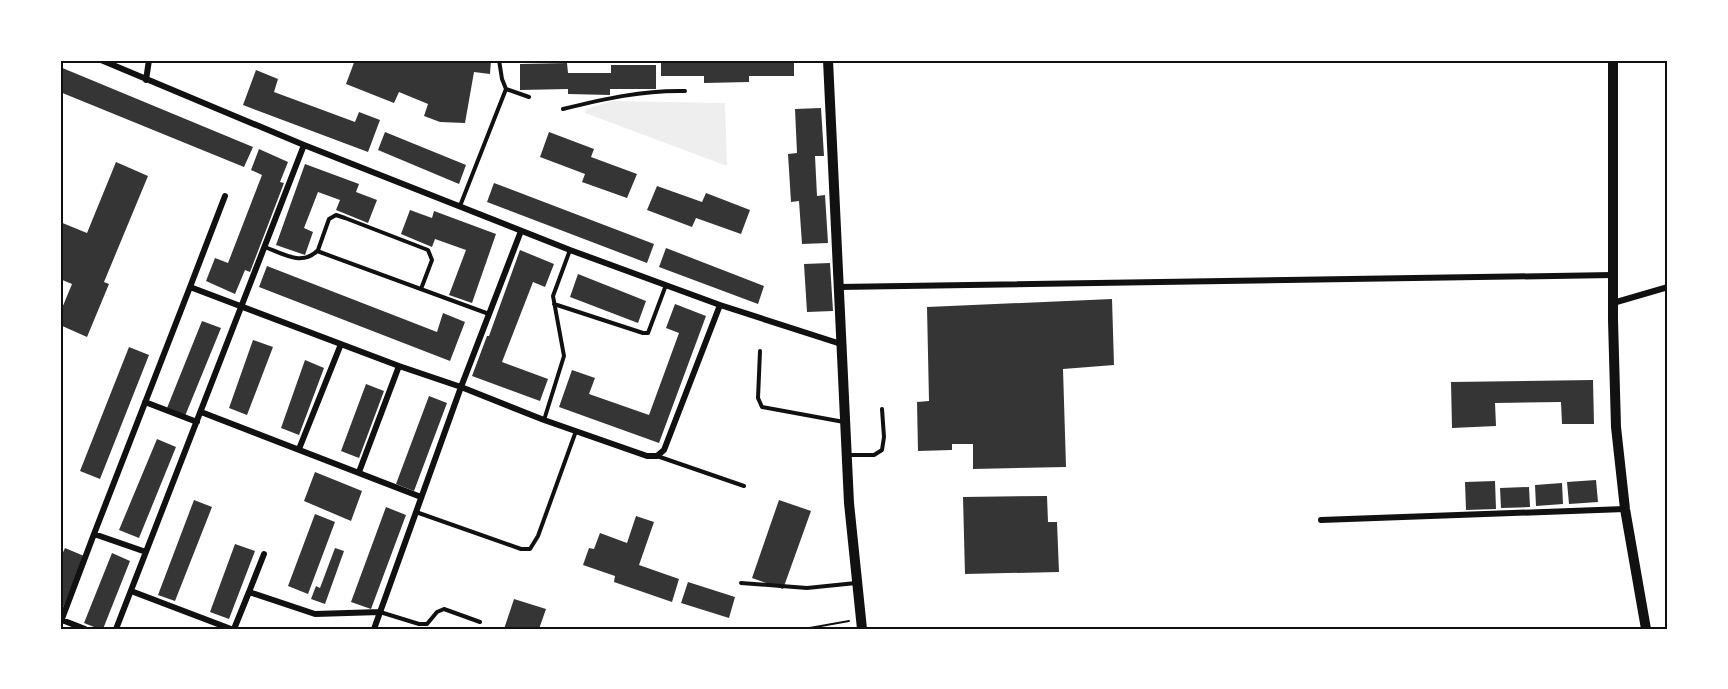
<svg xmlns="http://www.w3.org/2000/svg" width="1728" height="689" viewBox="0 0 1728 689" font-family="'Noto Sans',sans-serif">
  <rect width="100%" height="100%" fill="#fff"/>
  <path fill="#eee" d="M612,101L725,103L727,166L585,113L586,109Z"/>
  <path fill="#353535" d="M355,60H491L490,74L474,72L465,123L440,122L424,116L428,104L399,92L394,103L346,84Z
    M661,60H794V76H749V82L704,83V76H661Z
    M567,63L568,73H611V65H656V89H610V95L568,94V89L520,90V64Z
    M60,67L253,147L244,167L60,92Z
    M256,70L278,79L274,92L355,122L359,112L380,120L368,152L243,105Z
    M821,108L824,156H815L817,196L825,195L828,243L802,244L799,201L791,202L788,154L797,153L795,109Z
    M385,132L466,165L459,184L378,150Z
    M549,132L594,149L591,157L637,174L627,198L582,182L585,174L540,157Z
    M259,149L288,162L280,182L284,183L250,272L245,270L235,294L206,281L215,258L228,263L262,175L251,170Z
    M116,162L148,176L104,282L109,284L87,337L60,325V313L72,284L60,279V222L87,233Z
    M305,164L359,184L356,192L377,200L368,223L336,210L340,200L318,192L304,228L313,232L305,255L276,245Z
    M494,183L654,244L647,263L487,202Z
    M657,186L702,202L706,193L750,210L741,234L696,218L692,227L647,210Z
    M410,210L432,218L434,211L496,234L472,303L449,295L466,250L435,239L432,247L401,234Z
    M666,248L764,286L758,304L659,267Z
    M520,250L554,264L545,287L533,282L502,362L548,379L540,401L472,376L487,336H489Z
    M830,263L833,311L807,312L804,264Z
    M267,266L437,332L443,313L465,322L450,361L259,287Z
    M578,274L646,301L638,323L570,297Z
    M1112,299L1114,365L1063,369L1066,467L973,469V444H952V450L918,451L917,402L929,401L927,307Z
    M675,304L706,316L659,443L559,407L572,370L595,378L589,394L649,415L679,333L666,328Z
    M202,321L221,328L185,416L167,408Z
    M253,340L273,347L247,415L229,408Z
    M129,347L149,355L100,479L80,471Z
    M305,360L324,368L299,435L281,428Z
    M1593,380L1594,424H1562L1561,402L1495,403L1496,426L1452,428L1451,382Z
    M366,384L384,391L359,458L341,451Z
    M429,396L447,403L414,491L396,484Z
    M157,439L176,447L139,538L119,530Z
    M315,472L362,491L351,521L304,501Z
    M1596,480L1598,502L1569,504L1567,482Z
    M1495,481L1496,509L1466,510L1465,482Z
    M1562,483L1563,504L1536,506L1535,485Z
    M1529,487L1530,507L1501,508L1500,488Z
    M1047,496L1048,522H1057L1059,572L965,574L963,497Z
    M194,500L212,507L175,601L158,595Z
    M779,500L811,511L783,589L752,578Z
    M386,507L406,515L371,609L351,602Z
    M315,514L335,522L308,594L288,586Z
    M636,516L654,522L639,565L679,579L672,602L614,582L615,576L583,565L589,548L594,549L600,533L627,543Z
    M235,544L255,551L229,619L210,612Z
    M65,548L84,556L60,615V559Z
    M335,548L344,551L325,604L311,599L316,586L320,588Z
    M112,553L130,561L103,629H99L84,623Z
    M688,582L735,597L729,618L681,603Z
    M514,599L546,609L539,629H504Z"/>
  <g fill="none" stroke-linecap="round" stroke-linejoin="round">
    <path stroke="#111" stroke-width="2" d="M804,629L849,621"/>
    <path stroke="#111" stroke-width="4" d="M499,60L502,79L506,89L529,97
      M563,109C604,99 643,90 685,91
      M460,206L506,89
      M265,247C283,254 302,266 317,251L489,314
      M318,250L329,219L336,215L345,218L428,250L432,260L421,289
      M554,304L643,333H648L666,285
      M760,351L758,398L762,407L844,422
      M544,420L564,356L553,296L570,250
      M847,455H874L882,450L884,437L882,409
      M657,456L744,486
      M416,512L521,549H530L538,536L576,431
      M741,583L807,588L856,583
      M380,612L419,624H427L437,612L444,609L480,622"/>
    <path stroke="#111" stroke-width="6" d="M101,60L304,145L570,250L720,305L841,344
      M146,80L149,60
      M190,287L225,196
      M838,287L1613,275
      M1613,303L1668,287
      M145,402L197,422
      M201,412L421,497
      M299,449L341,344
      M359,472L399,366
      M1321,520L1625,509
      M94,534L190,287L399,366L461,387L544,420L647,456H657L664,450L720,305
      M131,591L231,629
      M249,592L264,554
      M62,620L85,629
      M60,624L94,534L146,552
      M116,629L304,145
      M234,629L249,592L315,614L380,612
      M374,629L461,387L521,231"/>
    <path stroke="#111" stroke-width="10" d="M828,60L849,503L862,629
      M1613,60V320L1616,427L1625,509L1646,629"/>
  </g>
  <rect width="1728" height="689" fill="none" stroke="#ffffff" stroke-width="123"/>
  <rect x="62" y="62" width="1604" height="566" fill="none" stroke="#111" stroke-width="2"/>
</svg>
